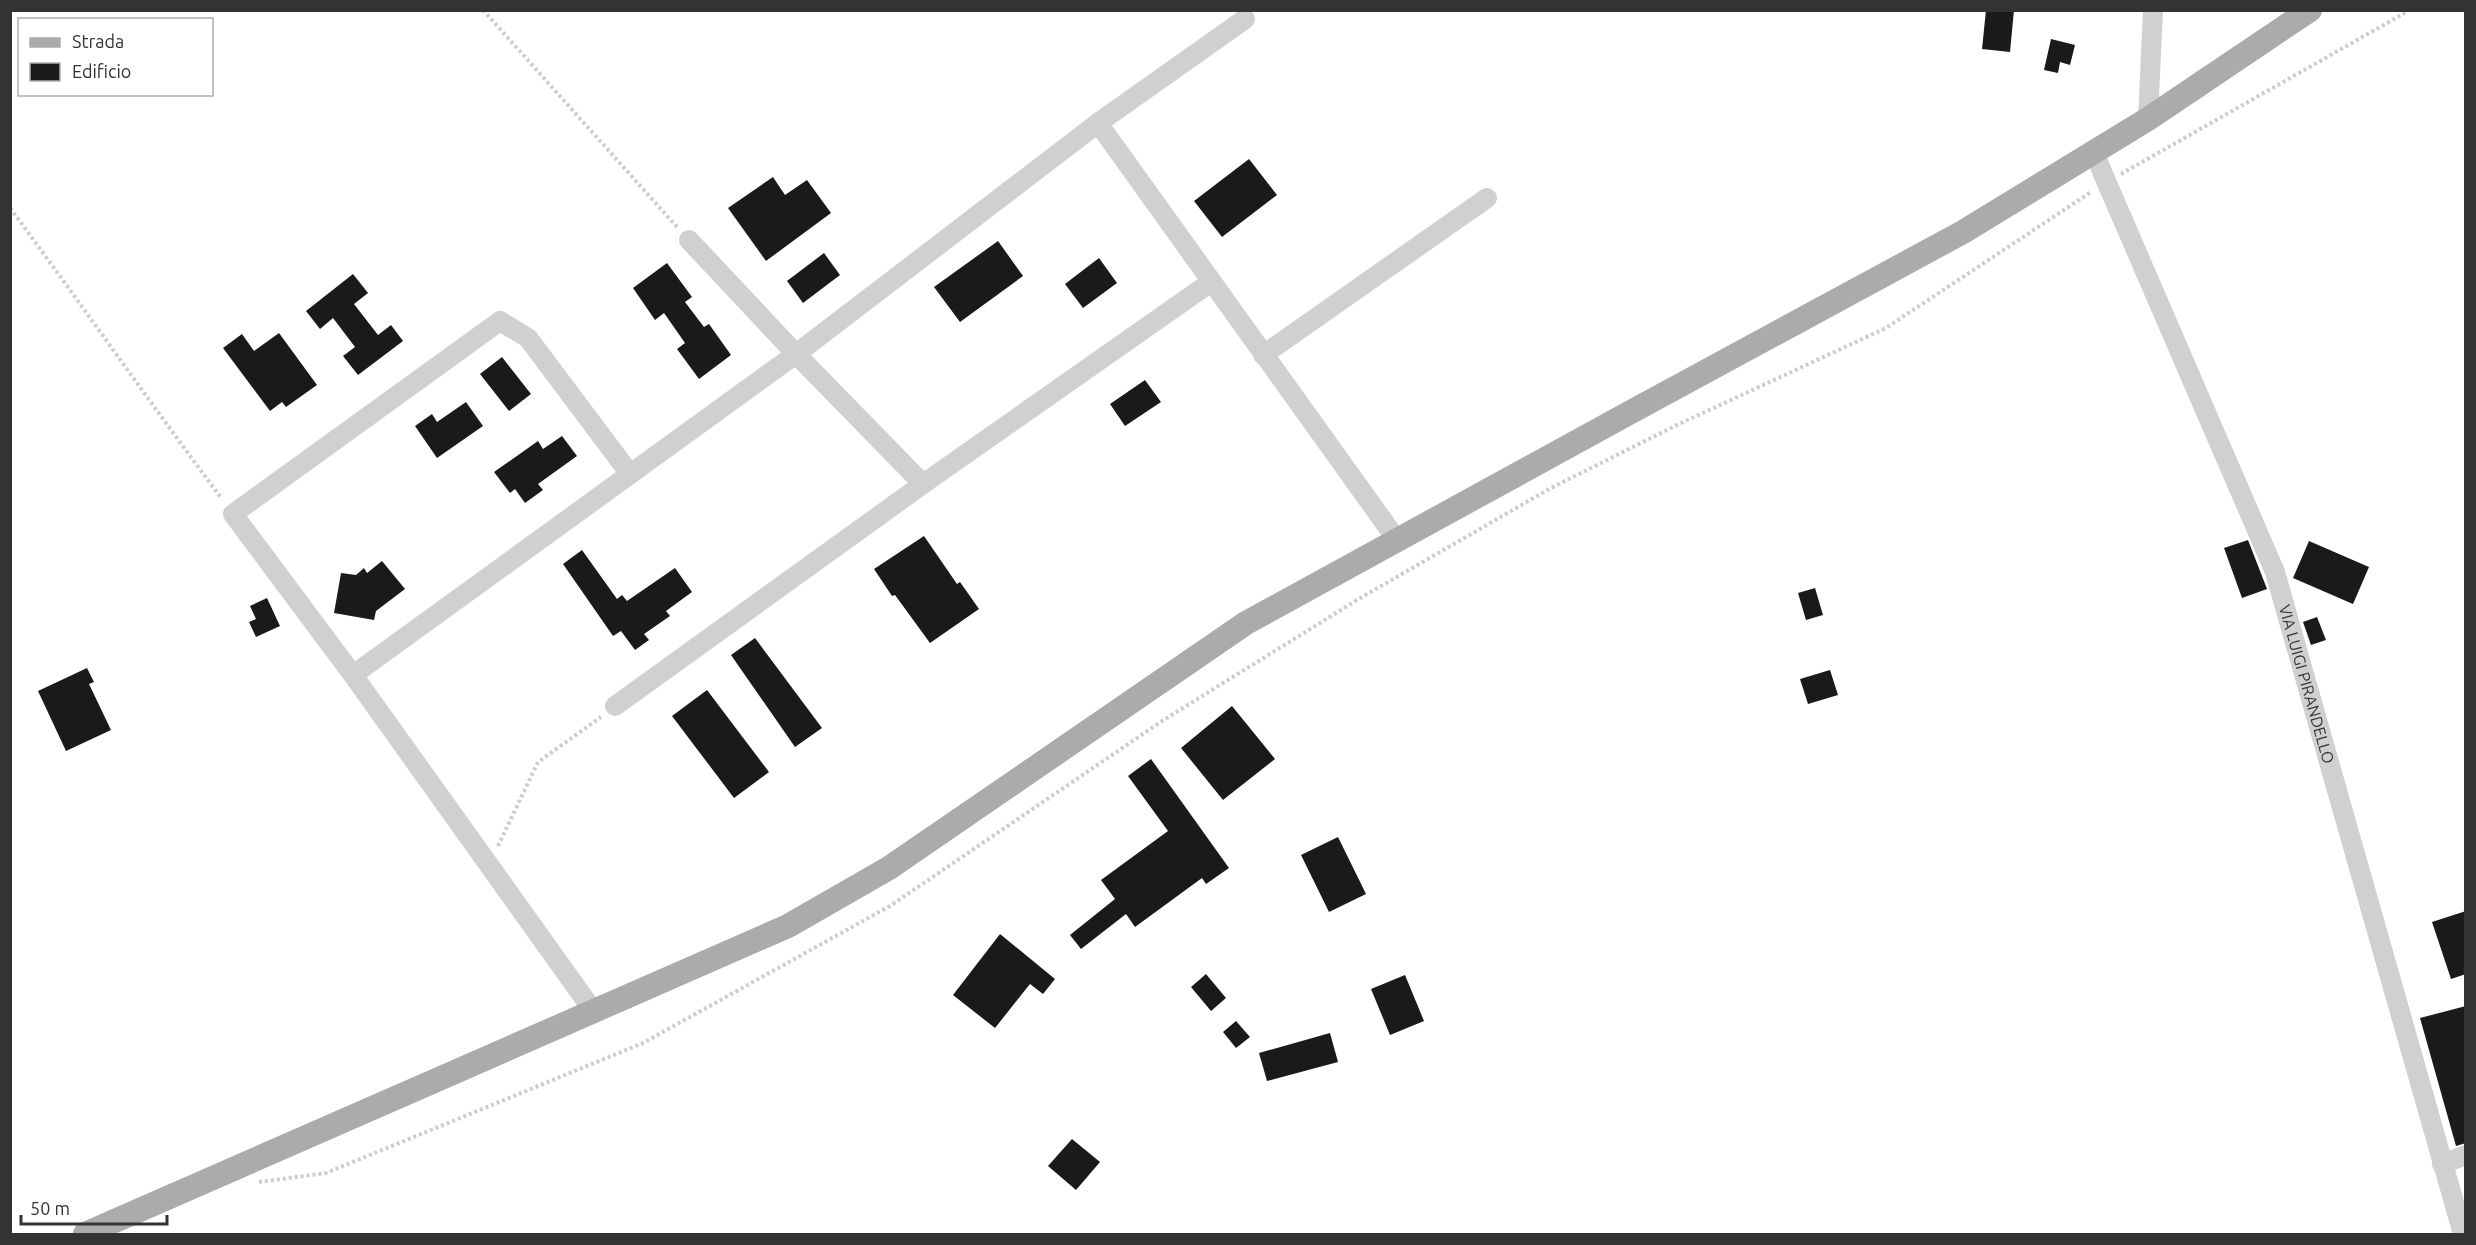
<svg xmlns="http://www.w3.org/2000/svg" width="2476" height="1245" viewBox="0 0 2476 1245" font-family="Ubuntu,sans-serif">
  <rect width="100%" height="100%" fill="#fff"/>
  <path fill="#1a1a1a" d="M1986,10H2014L2010,52L1982,49Z
    M2051,39L2075,45L2070,65L2060,62L2058,73L2044,70Z
    M1249,159L1277,195L1222,237L1194,201Z
    M773,177L785,195L807,180L831,213L766,261L728,208Z
    M998,241L1023,276L960,322L934,287Z
    M824,253L840,275L803,303L787,281Z
    M1099,258L1117,283L1083,308L1065,284Z
    M667,263L692,297L685,302L704,327L709,324L731,355L699,379L677,349L685,343L664,313L655,320L633,288Z
    M353,274L368,293L354,304L378,335L391,325L403,341L358,375L343,356L355,347L333,318L320,329L306,311Z
    M279,333L317,385L286,407L282,402L270,411L223,348L242,334L254,351Z
    M502,357L531,394L509,411L480,374Z
    M1145,380L1161,402L1125,426L1110,404Z
    M466,402L483,426L437,458L415,426L432,414L437,422Z
    M562,436L577,456L538,484L543,490L525,503L515,489L510,493L494,472L538,441L543,449Z
    M924,536L957,584L960,582L979,609L930,643L895,595L892,596L874,569Z
    M2248,540L2267,589L2242,598L2224,548Z
    M2309,541L2369,567L2353,604L2293,578Z
    M582,550L617,599L622,595L627,601L675,568L692,592L666,611L670,616L644,634L649,640L635,650L621,631L613,636L563,564Z
    M382,561L405,589L376,611L374,620L334,613L341,573L356,575L364,568L367,573Z
    M1815,588L1823,615L1806,620L1798,593Z
    M267,598L280,626L256,637L249,622L256,619L250,606Z
    M2317,617L2326,640L2311,645L2303,622Z
    M755,638L822,728L795,747L731,655Z
    M87,668L94,682L89,684L111,730L66,751L38,691Z
    M1830,670L1838,695L1808,704L1800,679Z
    M707,690L769,772L734,798L672,716Z
    M1232,706L1275,759L1223,800L1181,748Z
    M1151,759L1229,868L1206,884L1202,878L1135,927L1126,914L1081,949L1070,935L1115,899L1101,880L1168,831L1128,776Z
    M1338,837L1366,894L1329,912L1301,855Z
    M2466,911V974L2451,979L2432,922Z
    M1000,934L1055,979L1043,994L1030,984L995,1028L953,995Z
    M1206,974L1226,998L1211,1011L1191,987Z
    M1405,975L1424,1021L1390,1035L1371,989Z
    M2466,1006V1143L2456,1146L2420,1018Z
    M1236,1021L1250,1037L1236,1048L1223,1032Z
    M1330,1033L1338,1062L1267,1081L1259,1053Z
    M1072,1139L1100,1162L1076,1190L1048,1166Z"/>
  <g fill="none" stroke-linecap="round" stroke-linejoin="round">
    <path stroke="#cdcdcd" stroke-width="4" stroke-dasharray="3 3" stroke-linecap="butt" d="M483,10L677,227
      M2121,174L2410,10
      M10,208C82,305 150,403 222,499
      M498,846L538,762L601,717
      M259,1182L326,1173L643,1043L890,906L1162,721L1357,600L1551,488L1677,425L1886,328L2091,192"/>
    <g stroke="#d0d0d0" stroke-width="20">
      <path d="M2148,119L2153,10"/>
      <path d="M1098,123L1245,19"/>
      <path id="s1" d="M2094,153L2275,572L2463,1234"/>
      <path d="M689,240L796,354L1098,123L1397,540"/>
      <path d="M1263,355L1487,198"/>
      <path d="M353,675L796,354L923,484"/>
      <path d="M615,706L923,484L1211,282"/>
      <path d="M594,1012L353,675L233,514L500,321L528,338L630,474"/>
      <path d="M2442,1164L2466,1155"/>
    </g>
    <path stroke="#ababab" stroke-width="24" d="M85,1234L788,926L889,868L1246,623L1629,413L1963,232L2148,119L2310,10"/>
  </g>
  <g text-anchor="middle" stroke-width="6" stroke-linejoin="round" paint-order="stroke">
    <g font-size="16" fill="#333" stroke="#fff">
      <text dy="6" stroke="none"><textPath href="#s1" startOffset="573">VIA LUIGI PIRANDELLO</textPath></text>
    </g>
  </g>
  <rect width="2476" height="1245" fill="none" stroke="#333333" stroke-width="24"/>
  <rect x="18" y="18" width="195" height="78" fill="#ffffff" stroke="#adadad" stroke-width="1.5"/>
  <rect x="30" y="38" width="30" height="9" fill="#ababab" stroke="#adadad" stroke-width="1.5"/>
  <text x="72" y="48" font-size="18" fill="#333333">Strada</text>
  <rect x="30" y="63" width="30" height="18" fill="#1a1a1a" stroke="#adadad" stroke-width="1.5"/>
  <text x="72" y="78" font-size="18" fill="#333333">Edificio</text>
  <path d="M21 1215v9h146v-9" fill="none" stroke="#333333" stroke-width="3"/>
  <text x="30" y="1215" font-size="18" fill="#333333" stroke="#ffffff" stroke-width="4.5" paint-order="stroke">50 m</text>
</svg>
